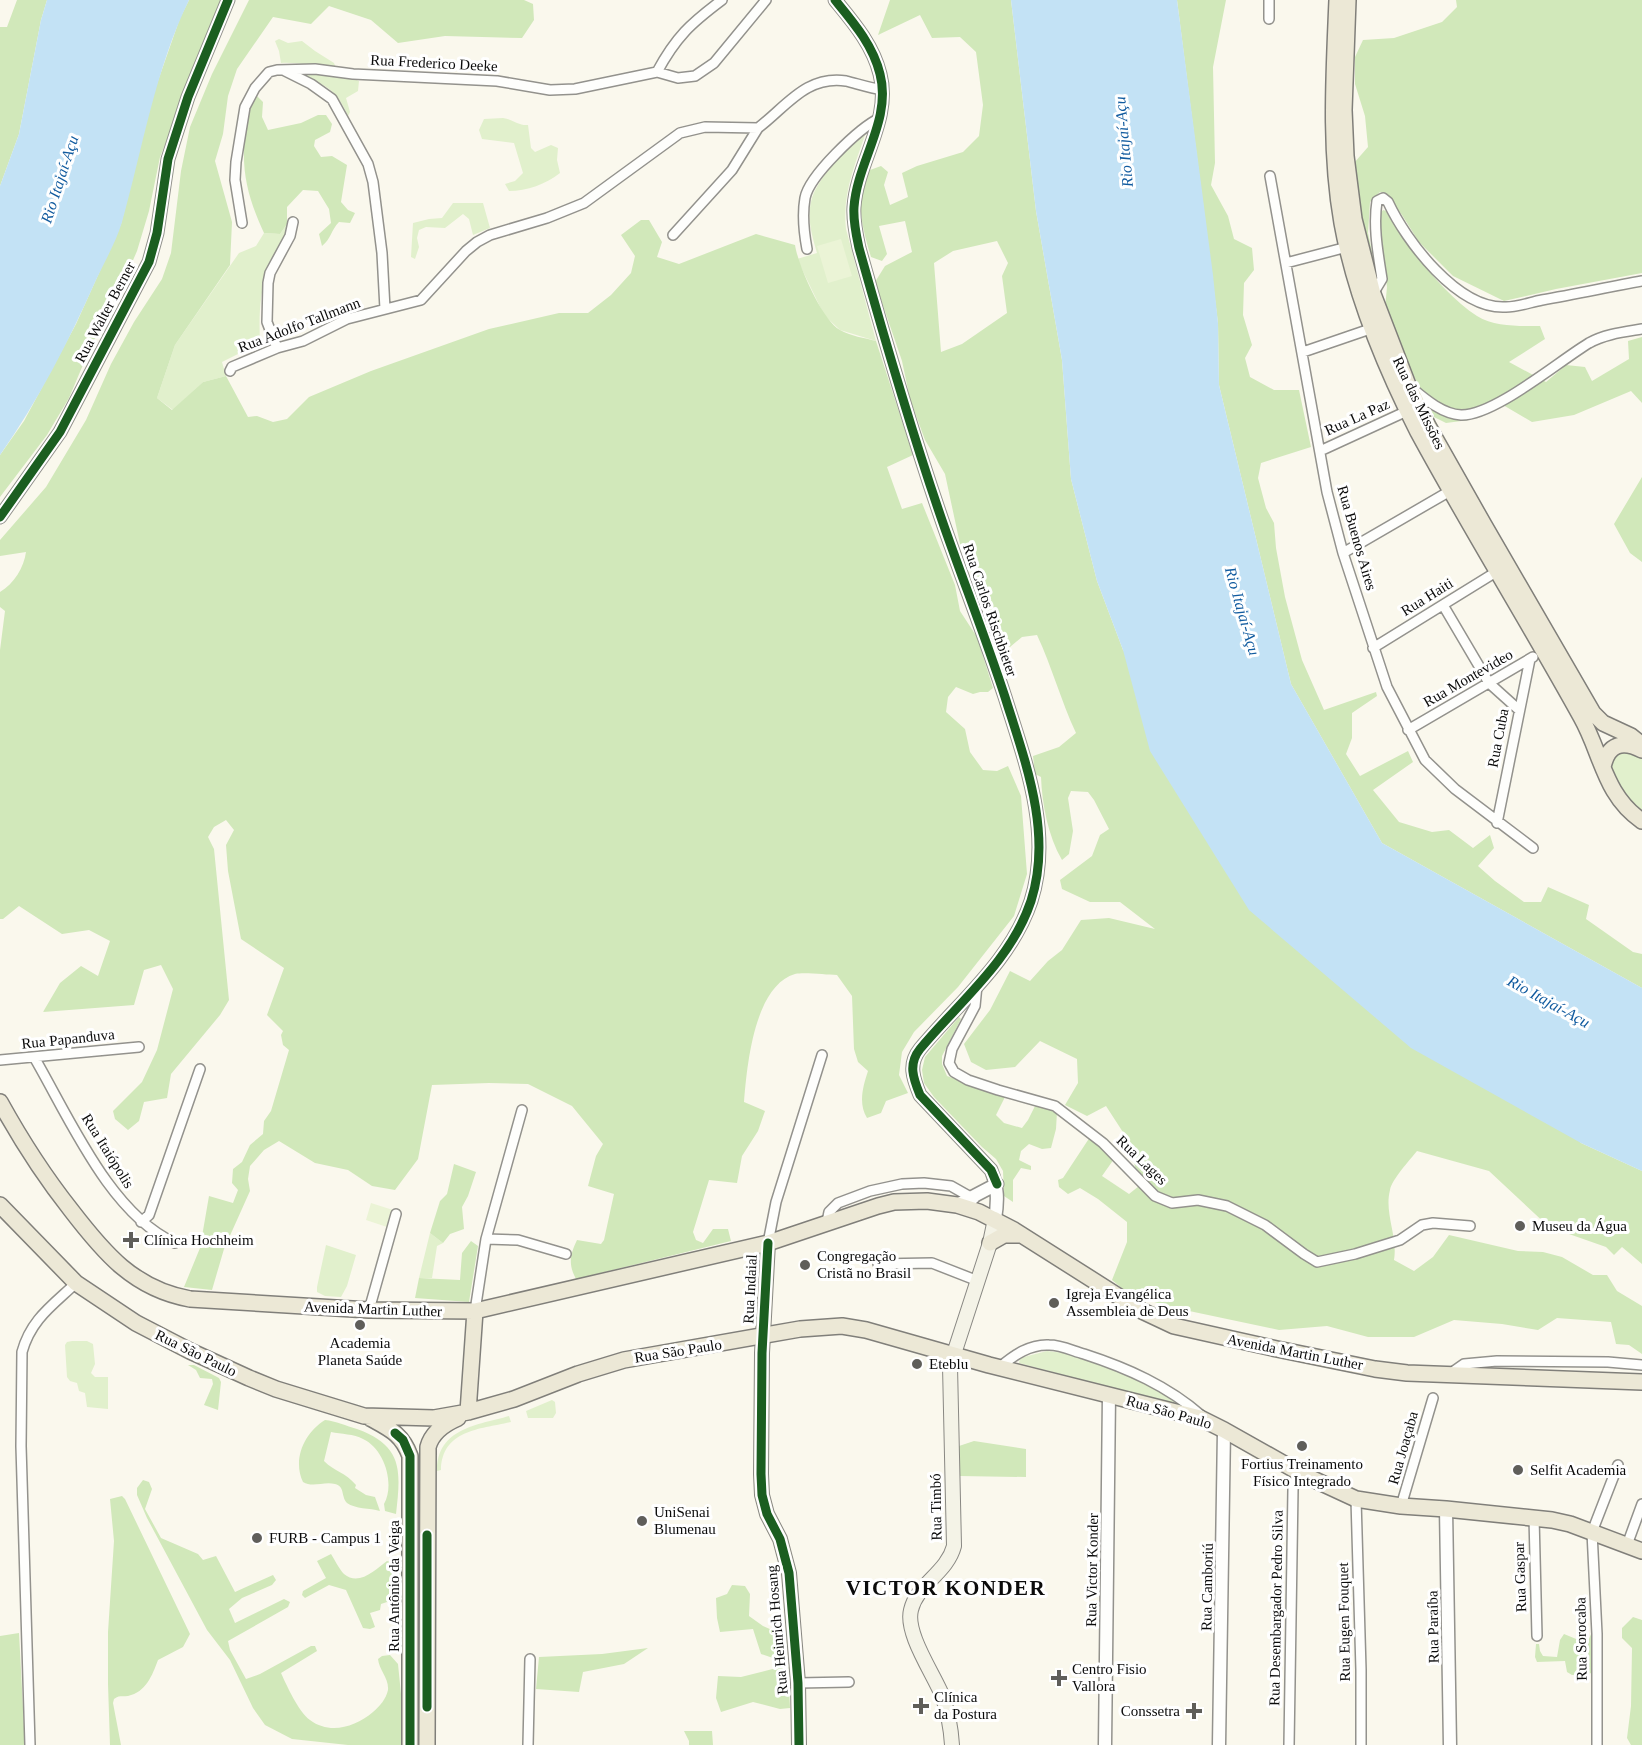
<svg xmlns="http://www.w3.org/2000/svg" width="1642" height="1745" viewBox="0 0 1642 1745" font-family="Georgia,serif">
  <rect width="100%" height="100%" fill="#faf8ed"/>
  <path fill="#e1f0cc" d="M279,39L288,43L302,41L315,51L334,63L336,68C317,67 300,62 281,63L279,51L275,41Z
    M305,73L350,77L359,81L358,91L346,98L350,112L348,116C338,93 328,84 303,78L302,75Z
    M503,118C512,119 519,126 528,125L531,148L535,152L551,145L558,148L557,160L560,173C546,184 527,191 509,191L505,184L515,181L523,173L514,143L482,139L479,130L484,119Z
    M866,132C855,165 842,194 846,229L876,341L840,330L824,315L797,259L817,253C812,236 807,219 811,202C816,178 848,148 866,132Z
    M453,203H483L490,228L473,235L469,219L463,214L445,228L426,227L419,230L417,238L419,247L415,259L411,257L413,223L429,219L442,218Z
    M287,224C285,247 276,248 269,267C259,293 259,317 260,343L222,362L226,376L203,382L173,410L157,398L175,345L239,253L256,246L264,233L280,234Z
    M1620,751L1639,754L1642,759V810C1628,801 1608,779 1610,761Z
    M430,1233L443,1243L437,1246L432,1278H419Z
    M326,1245L356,1255L347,1286L341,1297L325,1296L317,1292V1287Z
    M72,1341H87L93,1344L95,1364L91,1373L95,1377H108V1409L87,1407L85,1393L79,1391L77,1383L70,1381L67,1377L65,1345L67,1342Z
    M1047,1351C1081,1354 1119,1368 1149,1384C1161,1390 1173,1400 1184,1407L1019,1363L1020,1358Z
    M552,1400L555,1402L556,1413L553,1418H528L526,1411Z
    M509,1416L511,1422C480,1429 442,1430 441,1470L437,1471C437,1428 478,1425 509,1416Z"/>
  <path fill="#d1e8ba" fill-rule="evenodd" d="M17,0H47L41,20L19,134L0,186V27H7Z
    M189,0H222L160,157L149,211L137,251L127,274L88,353L69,398L47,435L0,497V455L24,421L76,324L121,224L153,95L180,18Z
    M249,0H524L533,4L534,20L522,38L445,36L398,43L371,20L329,6L311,24L273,17L237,69L228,96L223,134L215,161L232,222L230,265L175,345L157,398L172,410L203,382L226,376L248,417L257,416L273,422L287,419L309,397L371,371L489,329L559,313H588L611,295L631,273L635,256L621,235L641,220H649L662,242L657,257L679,264L756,234L795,245C798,265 822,320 840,330C850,336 865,338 876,341L913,455L887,467L902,509L922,503L955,585L960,611L977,637L993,688L988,692H980L973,694L956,687L948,697L946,712L965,729L970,752L983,770L997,771L1008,766L1021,796L1027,874L1014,916L958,987L914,1032L902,1052L899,1075L908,1093L886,1101L881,1113L867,1118C858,1104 863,1086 868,1071L858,1062L854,1049L852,996L837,975C827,975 805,972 795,974C754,986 747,1066 744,1102L765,1111L758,1131L742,1156L737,1183L709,1180L693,1232L696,1240L703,1243L713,1229H728L731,1241L576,1279C568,1264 570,1255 577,1240L601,1244L604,1240L614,1194L588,1186L596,1156L603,1144L572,1106L528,1084L489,1083L432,1085L418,1159L395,1190L372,1186L348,1170L315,1163L279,1141L264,1150L250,1166L248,1179L250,1191L224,1249L212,1290L184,1287L200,1248L209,1196L233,1203L238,1190L232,1183L233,1169L242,1162L250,1145L263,1134L264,1121L271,1111L289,1050L283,1045L281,1035L283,1031L267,1015L284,968L241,939L228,871L226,845L234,830L226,820L214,827L208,837L214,849L229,1000L220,1015L171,1074L167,1098L144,1102L139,1121L128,1130L115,1119L113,1111L142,1082L157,1050L173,989L161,965L144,970L134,1005L43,1012L60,983L81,966L98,976L110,941L89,930L62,934L19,906L3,919H0V650L5,611L0,607V592C14,584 24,567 26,552L0,556V540L46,487L86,420L111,364L134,322L162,279L171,253L181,171L190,127L212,74Z
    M890,0H1011L1036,211L1062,360L1071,479L1097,581L1123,650L1581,1143L1642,1171V1264L1622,1247L1614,1255L1606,1247L1549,1227L1489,1171L1417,1151C1410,1160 1392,1179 1390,1190C1384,1213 1398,1237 1394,1260L1414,1271L1433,1257L1449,1235L1518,1251L1543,1252L1562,1257L1593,1275H1607L1617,1291L1642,1306V1354L1629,1345L1616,1344L1611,1322L1557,1318L1538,1330L1502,1324L1454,1320L1414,1337H1368L1327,1326L1279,1330L1175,1308L1130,1295L1112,1280L1127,1242V1222L1098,1199L1080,1188L1068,1194L1059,1187L1058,1180L1063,1178L1090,1137L1114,1159L1102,1176L1129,1194L1139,1186L1130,1143L1106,1106L1087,1116L1065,1105L1078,1083L1077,1059L1040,1041L1015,1067L986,1070L971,1062L964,1044L990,1010L1010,971L1030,981L1048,961L1062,950L1081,920L1109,918L1155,929L1120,902H1090L1062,889L1060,880L1092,856L1100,835L1109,829L1094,800L1088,792L1071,791L1068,798L1073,831L1069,854L1062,860C1048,836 1042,804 1041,777L1035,774L1033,756L1059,747L1076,733C1061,701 1052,667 1037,635L1022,637L1010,647L999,644L994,633L960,544L945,474L925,440L910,399L902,361L875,282L885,266L912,252L905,221L879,226L887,254L882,261L871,257C862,227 854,199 870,170L881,166L888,172L884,185L890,205L908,197L902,173L917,166L963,152L979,136L983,105L976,52L960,37L932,38L920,15L878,35ZM997,241L1008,263L1002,276L1007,313L962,344L941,352L934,263L953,251Z
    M1177,0H1226L1213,67L1215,163L1211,185L1228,216L1234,239L1252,248L1254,270L1244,283L1243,315L1252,345L1245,358L1250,377L1274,390H1299L1311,447L1261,463L1258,478L1266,508L1274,523L1276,548L1285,597L1302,660L1324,710L1376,692L1377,696L1352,713V738L1346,754L1360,776L1408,751L1413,762L1373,790L1399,822L1432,832L1449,830L1473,848L1490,835L1494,848L1478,866L1495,881L1524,902H1541L1548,887L1589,905L1586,919L1633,952L1642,954V988L1382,843L1291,684L1219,385L1218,323Z
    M1456,0H1642V273L1556,289L1504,301L1453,276L1419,242L1402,215L1385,193L1380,192L1370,202L1368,233L1377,275L1376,282L1365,252L1354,163L1368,147L1365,116L1355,84V57L1363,40L1394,38L1442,22L1457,7Z
    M257,96L263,102L262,117L268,130L301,123L318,115H326L332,124L330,132L315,140L314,146L321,157L332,156L347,165L341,202L348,210L355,213L350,223L339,222C331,230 331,239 322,246L319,234L331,223L329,209L318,191L303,190L287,207V224L280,234L264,233C247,196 240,168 246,127C248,115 249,106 257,96Z
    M1383,210L1386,211C1406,245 1443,294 1477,316C1495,327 1519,326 1540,326L1545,339L1509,362L1546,382L1566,365L1585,367L1592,381L1629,359L1628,341L1642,337V403L1631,391L1574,415L1532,422L1503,405L1469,420L1446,423L1434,417L1395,338L1385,308L1387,287L1379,215Z
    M1642,477V562L1630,553L1614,524Z
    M959,1017L961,1019L942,1056V1064L947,1076L1005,1097L996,1115L1004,1123L1022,1128L1028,1120L1035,1106L1057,1112L1056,1129L1051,1148L1042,1149L1029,1144L1021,1151L1019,1160L1031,1166V1170L1021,1168L1013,1180V1202L1004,1196L1003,1171L996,1159L982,1147L934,1097L924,1083L922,1070L925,1057Z
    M454,1164L476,1172L468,1196L462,1207L464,1229L450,1234L443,1243L430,1233L440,1201L447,1194Z
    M471,1241L478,1246L469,1302L415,1298L419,1278L460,1280L462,1253Z
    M188,1365H194L219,1378L221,1382L218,1410L204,1405L213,1384L212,1379L200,1378L196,1370Z
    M325,1420C336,1421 346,1426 357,1429C403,1446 401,1470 396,1514L385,1511L384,1504C395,1485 385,1449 363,1439C354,1434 341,1434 331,1432L324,1461C335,1472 345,1472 356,1485L355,1488L366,1495L375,1497L380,1511C370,1508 355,1509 347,1503C341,1497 345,1486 335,1484C324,1481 313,1488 303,1482C292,1459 305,1432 325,1420Z
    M974,1441L1026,1449V1477L959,1476V1446Z
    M143,1480L149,1482L152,1489L145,1509L161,1538L198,1554L203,1560L216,1556L235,1592L273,1575L276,1580L272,1585L242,1598L229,1609L235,1623L284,1599L290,1602L288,1607L228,1641L230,1650L246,1679L260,1674L311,1646H315L317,1651L281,1673C287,1686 298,1711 310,1720C330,1735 355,1727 373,1712C380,1706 386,1699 388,1690C389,1678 379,1670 378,1659L382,1656L390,1655L398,1664L402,1704V1745H348L292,1739L265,1725L253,1708L230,1660L207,1630L147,1518L137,1495V1488Z
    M122,1496L125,1499L190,1634L183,1647L158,1660C152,1676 146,1692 128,1696C122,1697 119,1695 114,1699L113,1703L121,1745H110L108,1684V1632L114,1541L110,1499Z
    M331,1554C335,1560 339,1569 344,1574C359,1587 376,1569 387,1561L400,1565L399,1598L381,1604L380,1610L370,1613L375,1627L370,1629L363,1628L346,1590L329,1585L305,1598L302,1595L303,1591L326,1578L317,1561Z
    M732,1585L745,1586L750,1594L749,1616L763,1626L781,1634L777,1653L773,1658L761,1654L753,1629L720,1632L717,1618L716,1598L727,1594Z
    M1633,1617L1642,1620V1745H1631L1627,1738L1631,1706L1632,1648L1622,1638V1628Z
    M1596,1631L1593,1673L1572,1675L1567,1672L1565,1661L1537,1662L1535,1657L1536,1644H1539L1540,1651L1543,1656L1557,1657L1560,1640L1564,1634L1581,1641H1588L1592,1632Z
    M19,1633L25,1745H0V1636Z
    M648,1648L624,1664L583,1672L579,1692L536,1689L539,1657L602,1654Z
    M788,1665L790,1708L780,1709L753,1702L721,1712L716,1698L718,1676L741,1677Z
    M684,1731H712L713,1745H689V1741Z"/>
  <path fill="#ebf4d6" d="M841,239L852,276L828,283L817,246Z
    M371,1203L393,1210L387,1227L366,1220Z"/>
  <path fill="#c3e2f5" d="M47,0H189C155,70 143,147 122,222C116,242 105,261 96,280C69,341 38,401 0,455V186L19,134L41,20Z
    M1011,0H1177L1213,275L1218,323L1219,385L1291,684L1382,843L1642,988V1171L1581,1143L1411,1048L1249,910L1150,751L1123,650L1097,581L1071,479L1062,360L1036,211Z"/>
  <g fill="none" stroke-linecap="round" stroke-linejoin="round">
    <defs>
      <path id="minor" d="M1269,0V19
        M285,71L311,84L332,99L368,164L373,182L382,253L385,309
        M657,72C676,37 690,24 722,0
        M1270,176L1327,492L1343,553L1387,687L1425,760L1455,789L1533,848
        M242,223L235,180L236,162L245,107L255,88L269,72L277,70L315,69L353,74L497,81L550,90L575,89L657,72L678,78L695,76L714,63L766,0
        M673,235L732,170L758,128
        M807,249C804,233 802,215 805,198C809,176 859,128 880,118
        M1286,263L1347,247
        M1373,294L1382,279C1378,253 1373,227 1377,201L1383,198L1388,202C1406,241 1458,310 1506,307C1518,307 1531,302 1542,300C1576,294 1609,287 1642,281
        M277,348L267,322L268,283L270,273L290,236L293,222
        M1303,352L1373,328
        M230,371L232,367L277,348L303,341L347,319L421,300L466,251L477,242L490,235L547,218L584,203L680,133L705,127L758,128C786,107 806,75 846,81C858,84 870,88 883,90
        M1413,389C1426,400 1443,414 1461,415C1494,416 1559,361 1589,343C1605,334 1624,332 1642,329
        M1320,451L1407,411
        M1343,553L1450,491
        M1443,605L1489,683L1519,710
        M1373,648L1496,572
        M1408,730L1533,657
        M1497,823L1530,659
        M977,985L975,1006L952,1049L949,1063L954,1072L968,1080L998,1090L1055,1106L1103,1143L1155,1196L1172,1203L1198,1200L1227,1206L1265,1225L1304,1254L1317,1262L1355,1254L1400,1240L1422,1225L1433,1223L1470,1226
        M34,1057C69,1117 110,1214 175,1243
        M0,1060L139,1047
        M141,1222L149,1215L200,1069
        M827,1222L829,1212L838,1203L870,1191L902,1184L924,1183L951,1186L974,1199
        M486,1239L518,1240L566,1254
        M768,1243L776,1202L822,1055
        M878,1264L932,1263L978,1281
        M369,1310L396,1214
        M475,1311L486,1239L522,1110
        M1000,1367C1014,1355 1030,1344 1049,1345C1061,1345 1073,1351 1084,1354C1127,1368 1168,1386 1202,1416
        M1452,1376L1454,1371L1464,1364L1497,1361L1608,1362L1642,1365
        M1356,1499L1361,1670V1745
        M1401,1506L1433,1398
        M1534,1517L1537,1636
        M1627,1545L1642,1504
        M798,1683L849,1682
        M30,1745L21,1446L22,1352C31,1319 53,1305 76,1283
        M528,1745L530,1659
        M1289,1745L1293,1489L1298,1471
        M1597,1745V1634L1592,1532L1618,1465"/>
      <path id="tertiary" d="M835,0C853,22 873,45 880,74C892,120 857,162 854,207C853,221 856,234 859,248C885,341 912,434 944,526C964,583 986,639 1005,697C1025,761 1053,833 1031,901C1011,961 959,1002 920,1049C908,1064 913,1078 920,1095L991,1170C998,1187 998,1201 995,1219
        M0,517L60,432L149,262L157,233L168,159L188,97L228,0
        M957,1205L997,1184
        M1446,1509L1450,1745
        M1105,1745L1109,1395
        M1219,1745L1224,1430"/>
      <path id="secondary" d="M768,1243L762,1353L761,1474L762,1495L767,1514L780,1539L789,1573L798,1683L799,1745
        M952,1745C951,1728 948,1712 942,1695C933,1673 905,1633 911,1610C917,1584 947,1573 954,1546L950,1366L990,1243L995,1219"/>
      <path id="primary" d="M1337,0C1334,74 1329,149 1342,223C1355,295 1385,367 1418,432C1470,528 1528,621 1581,717C1602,754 1604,795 1642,821
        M1348,0L1344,110L1346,156L1354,219L1373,294L1408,385L1428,426L1484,525L1593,713L1603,723L1631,736L1642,745
        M1603,767C1608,744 1622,740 1642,750
        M0,1102C21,1140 44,1176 71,1210C104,1253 134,1289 190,1299L369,1310L475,1311L768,1243L878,1206L894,1202L927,1201L957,1205L979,1212L1014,1230L1140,1310L1174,1326L1277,1349L1375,1369L1407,1373L1642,1382
        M0,1205L76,1283L136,1323L190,1351L249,1378L276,1389L364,1416L434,1418L468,1412L514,1399L578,1374L624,1360L800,1329L842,1326L866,1330L989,1365L1200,1418L1224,1430L1302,1474L1356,1499L1401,1506L1446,1509L1552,1520L1570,1524L1642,1551
        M990,1243L1004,1235H1022
        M468,1412L475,1311
        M370,1418C390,1429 402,1434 410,1456V1745
        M427,1745L428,1447C432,1432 444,1424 458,1418"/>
    </defs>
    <use href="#minor" stroke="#93928d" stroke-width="12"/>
    <use href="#tertiary" stroke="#93928d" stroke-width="15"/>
    <use href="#secondary" stroke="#898883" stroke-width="16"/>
    <use href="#primary" stroke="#807f7a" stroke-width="18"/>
    <use href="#minor" stroke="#fefefc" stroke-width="9"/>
    <use href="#tertiary" stroke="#fefefc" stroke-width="12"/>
    <use href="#secondary" stroke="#f4f3e7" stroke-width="14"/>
    <use href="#primary" stroke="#ece8d6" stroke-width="15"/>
    <defs>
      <path id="cycleway" d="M835,0C853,22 873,45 880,74C892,120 857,162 854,207C853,221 856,234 859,248C885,341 912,434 944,526C964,583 986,639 1005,697C1025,761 1053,833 1031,901C1011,961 959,1002 920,1049C908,1064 913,1078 920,1095L991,1170L997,1184
        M0,517L60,432L149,262L157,233L168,159L188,97L228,0
        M768,1243L762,1353L761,1474L762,1495L767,1514L780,1539L789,1573L798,1683L799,1745
        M395,1433L403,1440L410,1456V1745
        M427,1707V1535"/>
    </defs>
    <use href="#cycleway" stroke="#fff" stroke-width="13"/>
    <use href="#cycleway" stroke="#1b5e20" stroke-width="9"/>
  </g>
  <g fill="#5f5e5a" stroke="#fff" stroke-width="2">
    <circle cx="1520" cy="1226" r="6"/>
    <path d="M128 1231h6v6h6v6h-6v6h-6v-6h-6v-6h6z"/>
    <circle cx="805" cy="1265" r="6"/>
    <circle cx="1054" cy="1303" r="6"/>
    <circle cx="360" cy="1325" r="6"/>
    <circle cx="917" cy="1364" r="6"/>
    <circle cx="1302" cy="1446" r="6"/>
    <circle cx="1518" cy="1470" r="6"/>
    <circle cx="642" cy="1521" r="6"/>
    <circle cx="257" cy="1538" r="6"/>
    <path d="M1056 1669h6v6h6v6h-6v6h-6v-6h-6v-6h6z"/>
    <path d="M918 1697h6v6h6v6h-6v6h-6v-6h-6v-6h6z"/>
    <path d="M1191 1702h6v6h6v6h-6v6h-6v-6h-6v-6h6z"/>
  </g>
  <g text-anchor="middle" stroke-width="6" stroke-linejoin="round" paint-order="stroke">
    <g font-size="15" fill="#0b0b0b" stroke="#fff">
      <text transform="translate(434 63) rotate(3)" y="5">Rua Frederico Deeke</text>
      <text transform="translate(105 312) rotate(-62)" y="5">Rua Walter Berner</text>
      <text transform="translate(299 325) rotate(-21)" y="5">Rua Adolfo Tallmann</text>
      <text transform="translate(1419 403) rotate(64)" y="5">Rua das Missões</text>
      <text transform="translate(1357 417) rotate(-24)" y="5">Rua La Paz</text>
      <text transform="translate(1357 538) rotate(74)" y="5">Rua Buenos Aires</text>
      <text transform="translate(1427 597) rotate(-32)" y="5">Rua Haiti</text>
      <text transform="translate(990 610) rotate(71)" y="5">Rua Carlos Rischbieter</text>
      <text transform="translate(1468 678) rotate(-30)" y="5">Rua Montevideo</text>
      <text transform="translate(1498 738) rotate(-79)" y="5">Rua Cuba</text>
      <text transform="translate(68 1039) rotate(-6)" y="5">Rua Papanduva</text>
      <text transform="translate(108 1151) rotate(58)" y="5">Rua Itaiópolis</text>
      <text transform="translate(1142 1160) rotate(44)" y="5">Rua Lages</text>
      <text transform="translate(750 1289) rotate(-87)" y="5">Rua Indaial</text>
      <text transform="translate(373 1309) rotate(2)" y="5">Avenida Martin Luther</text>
      <text transform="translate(678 1351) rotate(-9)" y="5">Rua São Paulo</text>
      <text transform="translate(1295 1352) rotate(11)" y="5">Avenida Martin Luther</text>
      <text transform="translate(196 1353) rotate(26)" y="5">Rua São Paulo</text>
      <text transform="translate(1169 1412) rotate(16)" y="5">Rua São Paulo</text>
      <text transform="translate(1403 1448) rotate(-74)" y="5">Rua Joaçaba</text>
      <text transform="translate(936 1507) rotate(-91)" y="5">Rua Timbó</text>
      <text transform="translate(1092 1570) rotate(-89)" y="5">Rua Victor Konder</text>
      <text transform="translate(1520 1577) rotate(-92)" y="5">Rua Gaspar</text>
      <text transform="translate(394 1586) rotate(-90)" y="5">Rua Antônio da Veiga</text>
      <text transform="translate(1207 1587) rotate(-89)" y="5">Rua Camboriú</text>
      <text transform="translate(1276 1608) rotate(-89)" y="5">Rua Desembargador Pedro Silva</text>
      <text transform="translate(1344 1622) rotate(-91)" y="5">Rua Eugen Fouquet</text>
      <text transform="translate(1433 1627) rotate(-91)" y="5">Rua Paraíba</text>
      <text transform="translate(777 1630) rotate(-95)" y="5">Rua Heinrich Hosang</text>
      <text transform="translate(1581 1639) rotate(-91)" y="5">Rua Sorocaba</text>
    </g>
    <g font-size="15" fill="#0b0b0b" stroke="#fff" text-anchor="start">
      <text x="1532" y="1231">Museu da Água</text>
      <text x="144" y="1245">Clínica Hochheim</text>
      <text x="817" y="1261">Congregação<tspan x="817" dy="17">Cristã no Brasil</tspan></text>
      <text x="1066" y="1299">Igreja Evangélica<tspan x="1066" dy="17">Assembleia de Deus</tspan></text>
      <text x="360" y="1348" text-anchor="middle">Academia<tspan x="360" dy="17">Planeta Saúde</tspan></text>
      <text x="929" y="1369">Eteblu</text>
      <text x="1302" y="1469" text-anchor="middle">Fortius Treinamento<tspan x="1302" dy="17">Físico Integrado</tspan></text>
      <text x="1530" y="1475">Selfit Academia</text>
      <text x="654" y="1517">UniSenai<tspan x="654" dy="17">Blumenau</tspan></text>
      <text x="269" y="1543">FURB - Campus 1</text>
      <text x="1072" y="1674">Centro Fisio<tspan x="1072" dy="17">Vallora</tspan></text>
      <text x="934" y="1702">Clínica<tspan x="934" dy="17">da Postura</tspan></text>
      <text x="1180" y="1716" text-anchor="end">Conssetra</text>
    </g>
    <g font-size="16" font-style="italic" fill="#115b9f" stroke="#fff">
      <text transform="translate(1123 142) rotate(-95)" y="6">Rio Itajaí-Açu</text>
      <text transform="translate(59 179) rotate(-72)" y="6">Rio Itajaí-Açu</text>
      <text transform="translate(1243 611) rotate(74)" y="6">Rio Itajaí-Açu</text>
      <text transform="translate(1549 1001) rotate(29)" y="6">Rio Itajaí-Açu</text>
    </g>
    <g font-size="21" font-weight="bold" letter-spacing="1.5" fill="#0b0b0b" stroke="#fff">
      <text x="946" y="1595">VICTOR KONDER</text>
    </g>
  </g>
</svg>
